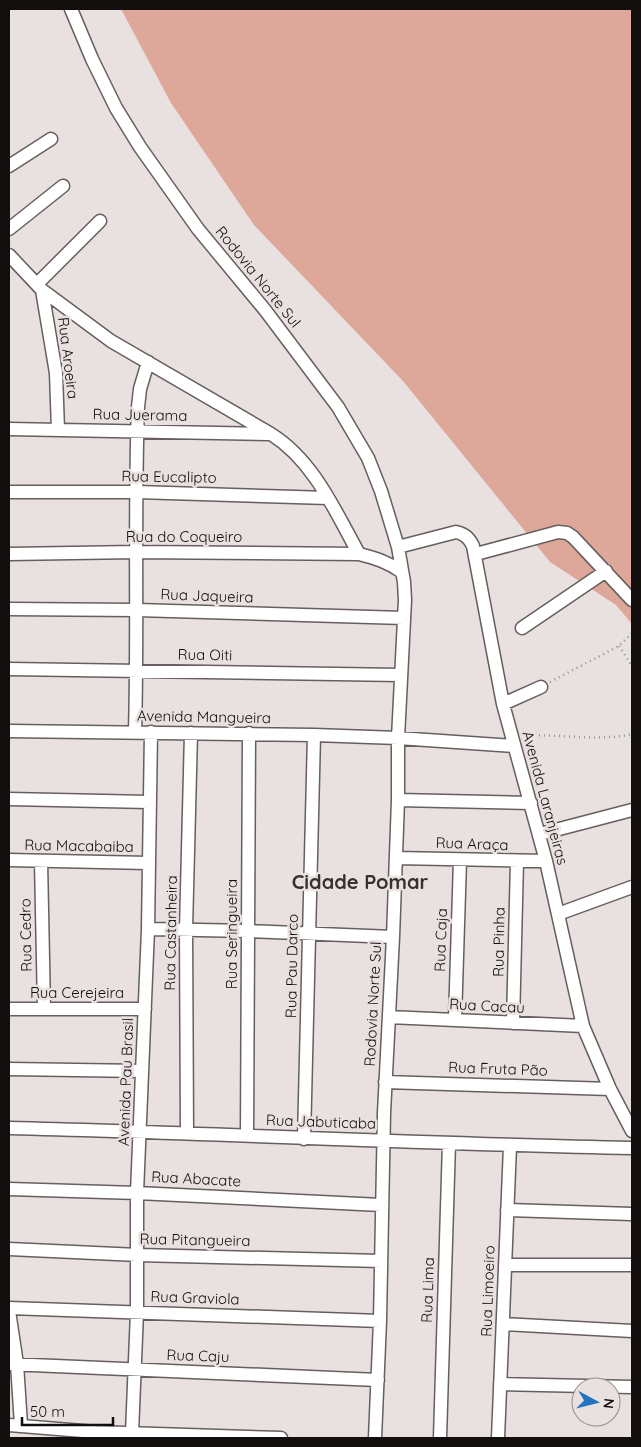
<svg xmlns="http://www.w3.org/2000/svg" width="641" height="1447" viewBox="0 0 641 1447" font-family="Quicksand,sans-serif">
  <rect width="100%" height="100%" fill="#e9e1df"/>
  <path fill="#dda79a" d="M121,9H632V624L616,605L550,562L403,381L254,225L171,103Z"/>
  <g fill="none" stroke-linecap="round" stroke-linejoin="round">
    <defs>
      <path id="minor" d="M71,9L92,59L116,108L140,147L198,229L265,310L338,407L368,458L381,491L398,547L404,582L405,600L398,738V800L393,937L384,1113L380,1321L375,1438
        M9,166L51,139
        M9,229L63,186
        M9,255L42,290L111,341L271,434C314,461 335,511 359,554
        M37,284L100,221
        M42,290L56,373L58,430
        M9,429L269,434
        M9,492H137L328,498
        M398,547L456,532C465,534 469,538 473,546L503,704L546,861L583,1026L610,1089L632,1131
        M9,554L136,552L359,554C375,558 388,562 402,572
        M476,554L558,532L567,533L573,537L632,600
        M9,609L137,610L404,618
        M522,628L606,571
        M9,669L401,675
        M503,704L541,687
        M9,731L314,735L398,738L514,746
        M135,732C138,624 134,515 138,407L140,389L148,362
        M9,799L149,802
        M398,800L531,803
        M540,834L632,810
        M396,858L546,861
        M9,860L148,863
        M41,861L44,1009
        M558,914L632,887
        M148,929L249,931L393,937
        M9,1009H145
        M389,1017L583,1026
        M455,1020L460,860
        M513,1023L517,861
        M9,1069L142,1071
        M385,1082L610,1089
        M9,1128C217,1133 424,1144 632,1148
        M187,1133L186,929L191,733
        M247,1136L249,733
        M304,1139L314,735
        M9,1189L137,1193L381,1205
        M507,1210L632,1214
        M9,1249L138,1255L381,1261
        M505,1265H632
        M9,1308L380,1321
        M9,1311L17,1364L21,1425
        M503,1324L632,1331
        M9,1364L378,1380
        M500,1384L632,1387
        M9,1425L95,1432L281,1438
        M132,1433L137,1312V1193L148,929L151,732
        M440,1438L449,1143
        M498,1438L510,1146"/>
    </defs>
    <use href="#minor" stroke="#665f5d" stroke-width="15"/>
    <path stroke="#989290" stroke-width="2.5" stroke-dasharray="1 4" stroke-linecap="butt" d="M619,646L632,666
      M550,682L619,646L632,633
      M524,736C559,733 598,742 632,734"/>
    <use href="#minor" stroke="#fff" stroke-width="12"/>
  </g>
  <g text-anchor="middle" stroke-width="5" stroke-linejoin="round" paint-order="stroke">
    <g font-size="15" fill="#110e0d" stroke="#e9e1df">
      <text transform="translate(258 277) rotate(51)" y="5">Rodovia Norte Sul</text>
      <text transform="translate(68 358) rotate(83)" y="5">Rua Aroeira</text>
      <text transform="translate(140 415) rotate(1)" y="5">Rua Juerama</text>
      <text transform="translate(169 477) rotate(1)" y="5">Rua Eucalipto</text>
      <text x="184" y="542">Rua do Coqueiro</text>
      <text transform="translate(207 596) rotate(2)" y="5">Rua Jaqueira</text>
      <text transform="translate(205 655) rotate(1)" y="5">Rua Oiti</text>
      <text transform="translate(204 717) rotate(1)" y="5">Avenida Mangueira</text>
      <text transform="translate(545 798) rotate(75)" y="5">Avenida Laranjeiras</text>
      <text transform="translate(472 844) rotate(2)" y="5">Rua Araça</text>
      <text transform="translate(79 846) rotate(1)" y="5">Rua Macabaiba</text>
      <text transform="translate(171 933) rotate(-89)" y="5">Rua Castanheira</text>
      <text transform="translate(232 934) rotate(-90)" y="5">Rua Seringueira</text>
      <text transform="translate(26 935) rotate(-91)" y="5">Rua Cedro</text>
      <text transform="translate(441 940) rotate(-88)" y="5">Rua Caja</text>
      <text transform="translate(499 942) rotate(-89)" y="5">Rua Pinha</text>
      <text transform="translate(292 966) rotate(-89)" y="5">Rua Pau Darco</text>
      <text x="77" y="998">Rua Cerejeira</text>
      <text transform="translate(373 1004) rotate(-87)" y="5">Rodovia Norte Sul</text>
      <text transform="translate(487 1006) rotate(3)" y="5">Rua Cacau</text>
      <text transform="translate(498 1069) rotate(2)" y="5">Rua Fruta Pão</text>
      <text transform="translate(126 1082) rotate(-88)" y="5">Avenida Pau Brasil</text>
      <text transform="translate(321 1122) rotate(2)" y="5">Rua Jabuticaba</text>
      <text transform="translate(196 1179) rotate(3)" y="5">Rua Abacate</text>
      <text transform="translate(195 1240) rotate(1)" y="5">Rua Pitangueira</text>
      <text transform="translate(428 1290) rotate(-88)" y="5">Rua Lima</text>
      <text transform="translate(488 1291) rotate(-88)" y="5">Rua Limoeiro</text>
      <text transform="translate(195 1298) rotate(2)" y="5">Rua Graviola</text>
      <text transform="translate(198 1356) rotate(2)" y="5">Rua Caju</text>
    </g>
    <g font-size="20" font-weight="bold" fill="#36302f" stroke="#e9e1df">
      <text x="360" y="889">Cidade Pomar</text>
    </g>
  </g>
  <rect width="641" height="1447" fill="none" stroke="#110e0d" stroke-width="20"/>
  <g transform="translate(596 1402) rotate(97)"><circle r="24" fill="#e9e1df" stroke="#938d8b"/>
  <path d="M0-4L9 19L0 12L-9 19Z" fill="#2373c2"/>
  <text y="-8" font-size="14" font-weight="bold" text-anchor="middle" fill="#110e0d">N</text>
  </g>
  <path d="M22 1417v8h91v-8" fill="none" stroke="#110e0d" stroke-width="2.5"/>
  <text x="30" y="1417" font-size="15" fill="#110e0d" stroke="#e9e1df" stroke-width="4" paint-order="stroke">50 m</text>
</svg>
